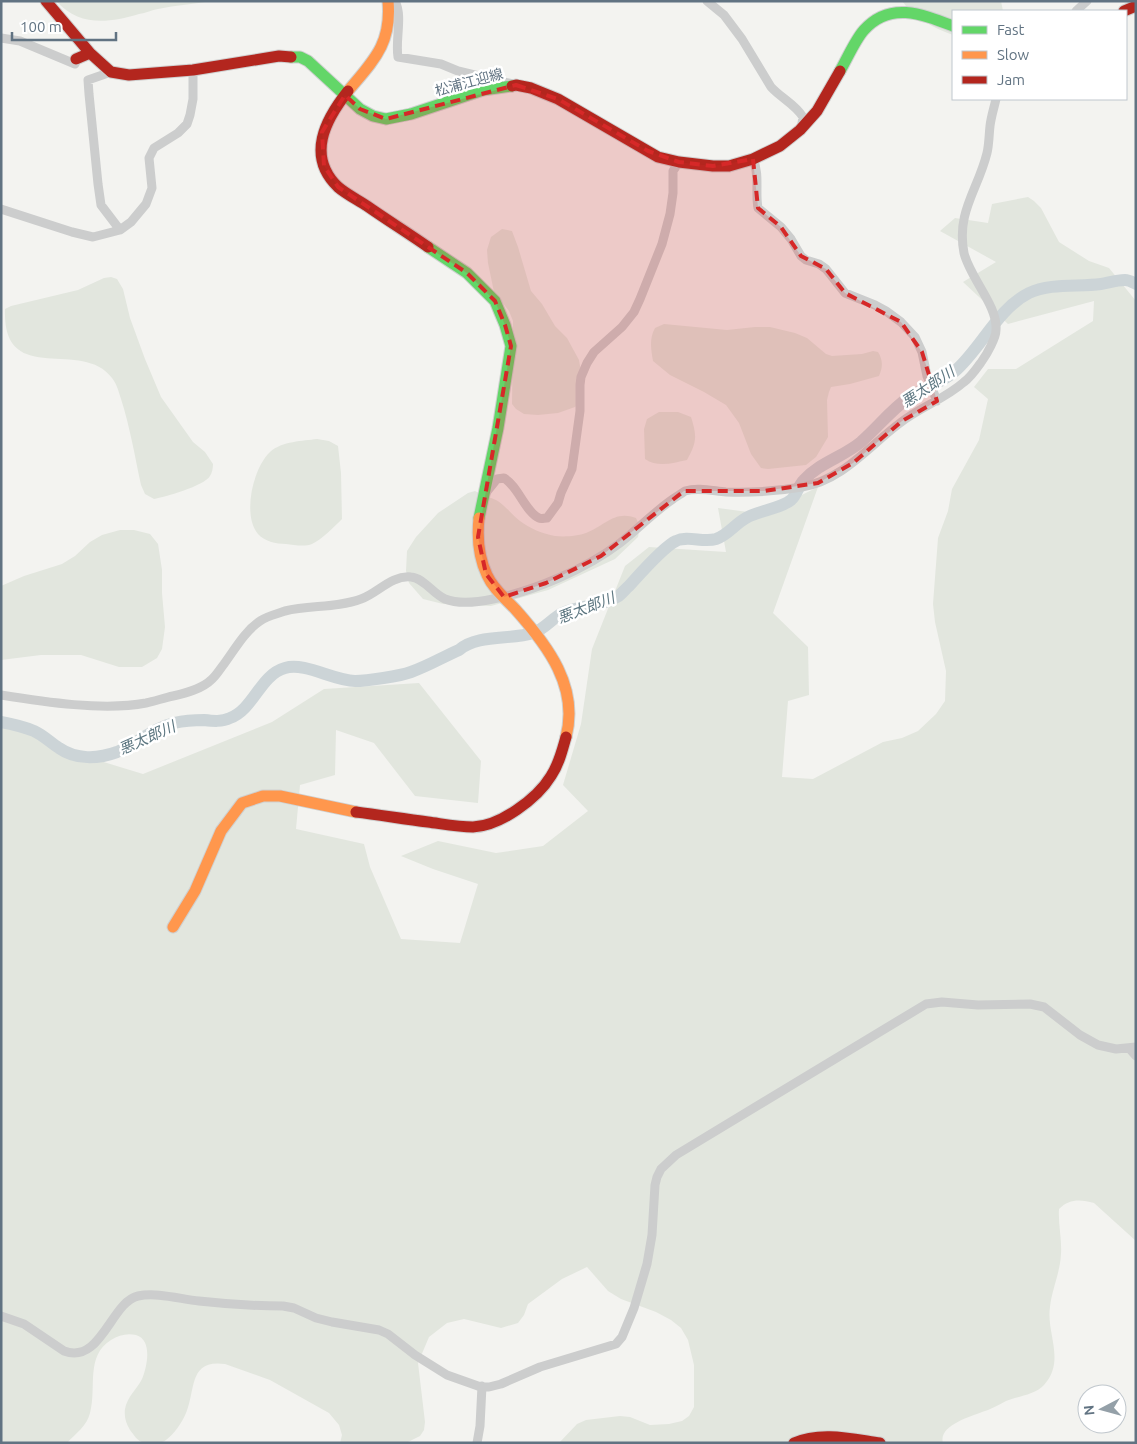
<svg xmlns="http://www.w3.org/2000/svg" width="1137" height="1444" viewBox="0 0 1137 1444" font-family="Ubuntu,'Noto Sans JP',sans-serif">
  <rect width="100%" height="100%" fill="#f3f3f0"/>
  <path fill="#e2e6de" d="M56,1H212C194,4 176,5 158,9C152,10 146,13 139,14C108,23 80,27 56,1Z
    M902,1H1001L1003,11H953V35C934,28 914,18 902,1Z
    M1028,197L1034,201L1041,208L1059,242L1089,261L1109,268L1136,301V1241L1094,1203C1080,1199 1069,1199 1059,1209C1058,1224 1062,1239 1061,1254C1060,1273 1052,1289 1050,1307C1046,1333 1066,1361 1044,1385C1035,1395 1018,1396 1006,1401C998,1405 990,1410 982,1412C969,1417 938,1426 943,1443H559L577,1424L586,1420L620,1416L630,1417L650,1425L669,1424L682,1421L689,1416L694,1407V1365L688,1340L681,1328L671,1320L656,1312L621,1299L608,1291L587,1267L562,1279L528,1304L524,1315L518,1323L501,1328L464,1319L447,1323L429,1337L418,1363L425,1422L424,1430L420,1436L406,1443H340L342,1435L339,1425L329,1413L270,1380L225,1364C188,1359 196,1390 186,1413C182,1423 174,1434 166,1440C161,1444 149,1444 144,1443C137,1441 134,1435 130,1430C126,1423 124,1417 125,1409C127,1397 137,1389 142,1379C147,1367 153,1340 136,1335C127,1333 119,1335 111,1340C85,1356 97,1388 90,1413C87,1426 76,1433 67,1443H1V725H26L53,738L61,749L143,774L272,722L324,689L419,683L481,761L478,803L415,796L374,743L336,730L335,775L300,785L296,829L364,844L370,867L401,939L460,943L478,884L433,869L401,856L438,841L496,853L543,846L588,811L563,785L581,724L592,649L625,566L649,547L726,552L718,508L763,514L818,487L773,613L808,647L809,695L788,701L782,777L813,779L883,742L902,738L918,731L936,714L945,701L946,671L935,622L933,604L938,538L948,511L952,489L979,440L988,399L974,387L988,369H1016L1093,321L1094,301L1008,324L963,282L996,262L940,231L955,218L988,223L992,204Z
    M502,229L512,231L518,247L531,291L542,304L555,326L567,338L579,360L582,378L578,404L575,407L558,413L538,415L524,414L516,409L512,404L513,321L509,311L494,292L488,263L487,250L491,237Z
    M111,277L117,279L123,289L130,318L145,359L161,397L193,442L205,452L213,464C213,468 212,473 210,476C204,486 165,497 154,499L145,494L141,485C135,457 130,427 121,399C119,393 117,384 112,378C82,337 2,389 5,309L11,306L78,290L104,278Z
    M664,324L727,330L755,327H770L795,333L807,338L826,354L832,356L862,354L873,351L878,352C883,360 883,367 879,376L850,384L831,387L829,392L827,400L828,437L816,457L806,465L768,469L761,468L751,454L739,423L726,405L704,392L670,375L653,361C651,349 649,339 655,328Z
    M659,412H678L691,417C697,436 697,442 687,460C673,463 658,468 645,459L644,429L647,419Z
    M317,439L329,441L338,446L341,473L342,519C335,526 321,540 312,544C305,547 294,545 286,544C276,544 264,541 258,534C242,515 253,468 270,452C282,441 303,441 317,439Z
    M475,491C482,495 490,497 496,500C505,505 512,515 520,521C529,528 543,534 555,536C565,537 578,536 586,533C605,526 614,510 636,518L640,527L638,537L615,559L548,590L491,606L443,604L423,599L409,583L406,571L407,551L416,537L438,513L468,493Z
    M120,530H134L150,534L158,544L162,570V593L165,627L162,649L157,658L142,667H119L81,655H41L1,660V586L24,576L62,564L75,556L90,542L102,535Z"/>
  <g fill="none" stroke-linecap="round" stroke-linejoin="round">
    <path stroke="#ccd4d7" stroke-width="12" d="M1,722C12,724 24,727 34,731C43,735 51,743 59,748C76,760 98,759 117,752C137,744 153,728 174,723C183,721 195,720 204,720C213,721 222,722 230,718C254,709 260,675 285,668C305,662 334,681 355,681C367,681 400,676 411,672C428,666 443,657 459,650C477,634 511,640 533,633C545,629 552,618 563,613C580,605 601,607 617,597C622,594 625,589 629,586C640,574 663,547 676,541C688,535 703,543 716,539C728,535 735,524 746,518C758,511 782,508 791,500C797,495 798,486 804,480C819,463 843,457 861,442C877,428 891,410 908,398C923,388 940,384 954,372C981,349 997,309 1029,293C1050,283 1078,287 1101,284C1108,283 1116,280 1125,280C1129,280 1132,282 1136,284"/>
    <defs>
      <path id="fast" d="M291,57H300L308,61L360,109L373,116L386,119L411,114L483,90L512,86
        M840,71C847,59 855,40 864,30C890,1 922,14 953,26
        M428,247L467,273L495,301L505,325L511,346L498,428L479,518"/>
      <path id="slow" d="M348,91C373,61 392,44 388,1
        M479,518C477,537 479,558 487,575C493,589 506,599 516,610C548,646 579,687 566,737
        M173,927L195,891L221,831L242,803L263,796H280L356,812"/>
      <path id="jam" d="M46,1L90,53L111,72L129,75L193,70L279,56L291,57
        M1124,11L1136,6
        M76,59L90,53
        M512,86L516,85L531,88L558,99L658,157L679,162L713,166H729L753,159L780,146L800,130L817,111L840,71
        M348,91C325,120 306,156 338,187C346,194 358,200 367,206C387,220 408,233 428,247
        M356,812C380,815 404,819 428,822C443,824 458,827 473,827C500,826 537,799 551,776C559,764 562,751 566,737
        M794,1443C821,1431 852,1439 880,1443"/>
    </defs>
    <use href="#fast" stroke="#cfd0d0" stroke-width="13"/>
    <use href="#slow" stroke="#cfd0d0" stroke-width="13"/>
    <use href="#jam" stroke="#cfd0d0" stroke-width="13"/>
    <path stroke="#cccdcd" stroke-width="9" d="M395,1C403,16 395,40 398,57L441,64L458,71L513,84
      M707,1L724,15L742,39L771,87C781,98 795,104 803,117L801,129
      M1076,11L1087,1
      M1,38L20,41L75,64L76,59
      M111,72L88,80L89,94L98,184L101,205L120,230
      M753,159C760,174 755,192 758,208L781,227L791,239L801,256L806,260L819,264L826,269L845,293L875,305L886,311L901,322L915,337L922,352L927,376L937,401
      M1,209L72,232L93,237L120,230L131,222L146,204L152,188L149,158L154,148L178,133L187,124L190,115L193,99V70
      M485,494L497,479L504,478C518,486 526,513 539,518C541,519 544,518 547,518L558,503L561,493L572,469L580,411V385L581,377L587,363L594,352L622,327L634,312L640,299L662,244L670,214L673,193V171L679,162
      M1,695C44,702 104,711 146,703C155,701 164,698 173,696C186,693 202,689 211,680C216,676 220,669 224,664C235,649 245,631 260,621C267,616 277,614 285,611C310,605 337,608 361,599C378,593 391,575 411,577C424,578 433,594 445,599C460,605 479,602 493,599C534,591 586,569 620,543C638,529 654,512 673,499C674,498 684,492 685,491C698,487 713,491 726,492C751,493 778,491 802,487C843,480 869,446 900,423C920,407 945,399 964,382C971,377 977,368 982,361C987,354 996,338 996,330C998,306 970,278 964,253C956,212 978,190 987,153C989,145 989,135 990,126C991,117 994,108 996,99
      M1129,1048L1136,1056
      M1,1316L24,1324L64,1351C101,1365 111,1302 138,1296C157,1292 180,1299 199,1301C226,1304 255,1306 283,1306L294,1308L316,1318L332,1322L379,1330L388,1334L415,1355L447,1375L478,1386L489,1387L501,1384L540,1367L616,1344L622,1337L634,1308L647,1264L652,1235L655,1185L657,1177L661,1169L676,1155L926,1004L942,1002L978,1005L1030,1004L1044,1007L1080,1035L1098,1045L1116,1049L1136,1047
      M477,1443L480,1426L482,1386"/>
    <use href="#fast" stroke="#63d668" stroke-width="11"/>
    <use href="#slow" stroke="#ff974d" stroke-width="11"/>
    <use href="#jam" stroke="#b3261e" stroke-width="11"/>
  </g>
  <path fill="#d62828" fill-opacity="0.2" stroke="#d62828" stroke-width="4" stroke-dasharray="10 6" stroke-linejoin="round" d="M516,85L558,99L648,151L679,162L713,166L753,159L758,208L781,227L801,256L826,269L845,293L901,322L922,352L937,401L902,421L853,463L818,483L764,491H684L601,556L546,583L504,597L486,574L478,537L511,346L505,325L495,301L467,273L338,187L324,166L322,132L345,95L360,109L386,119Z"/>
  <g text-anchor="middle" stroke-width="5" stroke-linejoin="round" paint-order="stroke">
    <g font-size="14" fill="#617382" stroke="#fff">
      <text transform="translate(469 82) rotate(-15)" y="5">松浦江迎線</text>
    </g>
    <g font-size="15" font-style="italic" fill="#5c7680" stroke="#fff">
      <text transform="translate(928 387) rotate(-34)" y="5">悪太郎川</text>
      <text transform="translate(586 608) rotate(-21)" y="5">悪太郎川</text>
      <text transform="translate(147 738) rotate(-24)" y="5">悪太郎川</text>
    </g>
  </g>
  <rect width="1137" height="1444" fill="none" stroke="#617382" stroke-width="5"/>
  <rect x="952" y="10" width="175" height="90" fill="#ffffff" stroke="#c0c7cd"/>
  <rect x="962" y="26" width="25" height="8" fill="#63d668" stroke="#c0c7cd"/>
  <text x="997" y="35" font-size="15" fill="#617382">Fast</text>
  <rect x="962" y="51" width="25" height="8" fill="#ff974d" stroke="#c0c7cd"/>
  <text x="997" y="60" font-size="15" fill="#617382">Slow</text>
  <rect x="962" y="76" width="25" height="8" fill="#b3261e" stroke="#c0c7cd"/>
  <text x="997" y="85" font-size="15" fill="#617382">Jam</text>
  <g transform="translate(1102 1409) rotate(264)"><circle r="24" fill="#ffffff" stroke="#c0c7cd"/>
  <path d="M0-4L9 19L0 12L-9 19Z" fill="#94a0a8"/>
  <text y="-8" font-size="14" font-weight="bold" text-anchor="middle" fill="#617382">N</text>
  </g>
  <path d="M12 32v8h104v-8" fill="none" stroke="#617382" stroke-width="2.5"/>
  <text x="20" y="32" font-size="15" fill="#617382" stroke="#ffffff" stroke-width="4" paint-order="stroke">100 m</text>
</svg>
